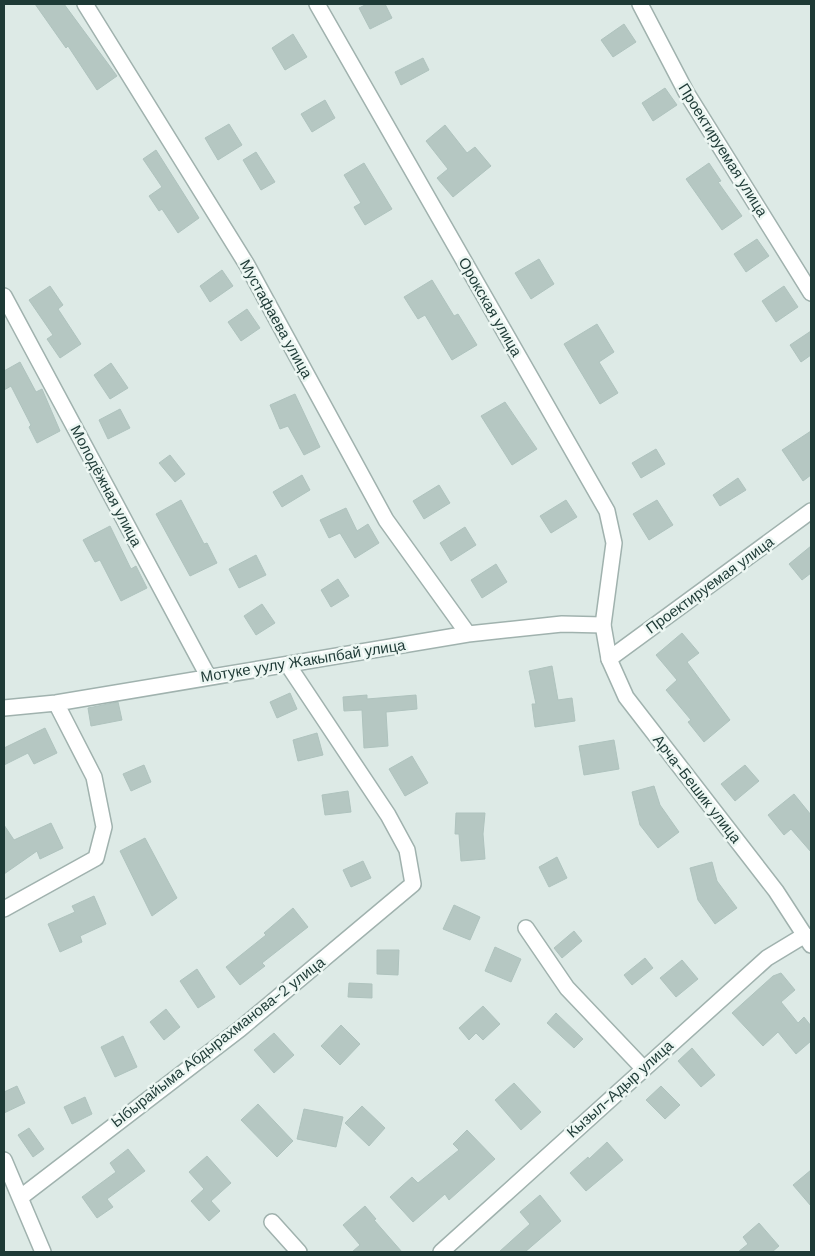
<svg xmlns="http://www.w3.org/2000/svg" width="815" height="1256" viewBox="0 0 815 1256" font-family="'DM Sans',sans-serif">
  <rect width="100%" height="100%" fill="#ddeae6"/>
  <path fill="#b5c7c2" stroke="#afc3be" d="M35,4H64L117,76L97,90L68,46L66,48Z
    M367,4H385L392,18L370,29L359,8Z
    M624,24L636,42L613,57L601,40Z
    M293,34L307,57L285,70L272,48Z
    M423,58L429,70L401,85L395,72Z
    M665,88L677,105L653,121L642,103Z
    M325,100L335,118L312,132L301,114Z
    M229,124L242,145L218,160L205,138Z
    M445,125L467,153L475,147L491,166L453,197L437,178L448,169L426,141Z
    M156,150L199,218L178,233L162,209L159,211L149,196L162,187L143,159Z
    M256,152L275,182L261,190L243,160Z
    M364,163L392,209L365,225L354,207L361,203L344,175Z
    M709,163L721,181L718,182L742,216L722,230L686,179Z
    M757,239L769,256L746,272L734,254Z
    M539,259L554,284L531,299L515,273Z
    M222,270L233,286L210,302L200,286Z
    M432,280L454,316L458,314L477,345L452,360L425,315L418,319L404,297Z
    M50,286L63,305L58,309L81,344L60,358L47,339L53,335L29,300Z
    M784,286L798,307L776,322L762,301Z
    M247,309L260,328L241,341L228,322Z
    M597,324L614,352L599,362L618,393L600,404L564,344Z
    M811,331V355L801,362L790,345Z
    M20,362L36,392L42,389L60,431L37,443L29,427L31,425L11,386L4,390V371Z
    M111,363L128,388L110,399L94,375Z
    M295,394L320,447L304,455L288,426L280,429L270,405Z
    M505,402L537,449L512,465L481,416Z
    M120,409L130,428L108,439L99,420Z
    M811,431V475L803,481L782,450Z
    M656,449L665,464L641,478L632,463Z
    M170,455L185,474L175,482L159,463Z
    M302,475L310,490L282,507L273,492Z
    M738,478L746,490L720,506L713,495Z
    M439,485L450,503L424,519L413,501Z
    M181,500L204,544L207,543L217,563L190,576L156,514Z
    M566,500L577,517L551,533L540,516Z
    M657,500L673,525L649,540L633,514Z
    M346,508L357,531L368,524L379,543L355,558L340,533L329,538L320,520Z
    M110,526L131,569L136,566L147,588L121,601L100,560L95,562L83,540Z
    M465,527L476,545L451,561L440,543Z
    M811,546V573L802,580L789,564Z
    M256,555L266,575L239,588L229,569Z
    M496,564L507,582L482,598L471,580Z
    M338,579L349,596L331,607L321,590Z
    M262,604L275,623L256,635L244,616Z
    M682,633L699,653L687,662L730,720L704,742L688,722L691,720L666,690L677,680L656,655Z
    M552,666L558,700L572,698L575,721L535,727L532,704H536L529,671Z
    M290,693L297,709L277,718L270,702Z
    M367,695V699L416,695L417,709L386,712L388,746L364,748L362,710L344,711L343,697Z
    M118,702L122,720L91,726L88,708Z
    M45,728L57,753L34,764L28,753L4,765V748Z
    M317,733L323,755L298,761L293,740Z
    M614,740L619,769L584,775L579,746Z
    M412,756L428,783L405,796L389,769Z
    M144,765L151,782L131,791L123,774Z
    M745,765L759,781L735,801L721,784Z
    M654,786L660,805L679,832L658,848L640,825L632,792Z
    M348,791L351,812L325,815L322,795Z
    M794,794L811,815V852L791,829L784,835L768,815Z
    M456,813H485L483,834L485,859L461,861L459,834H455Z
    M51,823L63,848L40,859L37,851L4,874V825L14,840Z
    M145,838L177,898L152,916L120,851Z
    M557,857L567,878L549,887L539,867Z
    M363,861L371,878L351,887L343,870Z
    M712,862L717,881L737,908L715,924L698,900L690,868Z
    M94,896L106,924L80,936L82,942L60,952L48,924L75,912L72,906Z
    M454,905L480,917L470,940L443,929Z
    M293,908L308,927L262,963L265,966L240,985L226,967L266,935L264,933Z
    M574,931L582,941L562,958L554,948Z
    M495,947L521,959L511,982L485,971Z
    M377,950H399L398,975L377,974Z
    M645,958L653,968L632,985L624,975Z
    M682,960L698,979L676,997L660,978Z
    M197,969L215,997L198,1008L180,981Z
    M781,973L795,990L781,1002L798,1023L804,1017L811,1026V1041L796,1054L778,1032L763,1046L732,1013L773,976Z
    M349,983L372,984V998L348,997Z
    M483,1006L500,1024L483,1040L476,1033L469,1040L459,1028Z
    M166,1009L180,1027L164,1040L150,1022Z
    M556,1013L583,1039L574,1048L547,1023Z
    M341,1025L360,1044L340,1065L321,1046Z
    M274,1033L294,1055L274,1073L254,1050Z
    M123,1036L137,1067L115,1077L101,1047Z
    M692,1048L715,1075L701,1087L678,1061Z
    M514,1083L541,1112L521,1130L495,1100Z
    M17,1086L25,1103L4,1113V1092Z
    M661,1086L680,1105L665,1119L646,1100Z
    M85,1097L92,1114L72,1124L64,1107Z
    M258,1104L293,1141L277,1157L241,1120Z
    M362,1106L385,1128L369,1146L345,1123Z
    M304,1109L343,1117L336,1147L297,1139Z
    M29,1128L44,1149L33,1157L18,1135Z
    M467,1130L495,1159L449,1200L445,1194L413,1222L390,1197L412,1177L418,1183L459,1150L453,1144Z
    M607,1142L623,1160L586,1191L570,1173L588,1157L589,1159Z
    M128,1149L145,1171L107,1199L113,1207L97,1218L82,1197L116,1172L110,1163Z
    M207,1156L231,1183L211,1201L220,1211L209,1221L191,1201L204,1189L189,1172Z
    M811,1170V1206L793,1185Z
    M540,1195L561,1221L525,1252H499L530,1224L520,1212Z
    M365,1206L376,1219L374,1220L402,1252H352L360,1245L343,1225Z
    M759,1223L779,1246L772,1252H738L748,1244L743,1237Z"/>
  <g fill="none" stroke-linecap="round" stroke-linejoin="round">
    <defs>
      <path id="minor" d="M85,4L247,265L386,520L468,634
        M640,4L686,92L811,293
        M4,296L208,676
        M609,659L811,511
        M4,708L56,703L468,634L562,624L603,625
        M4,909L96,858L104,827L94,777L56,703
        M526,928L567,988L643,1068
        M4,1160L43,1252
        M21,1197L240,1029L413,884L407,850L388,815L288,665
        M272,1222L299,1252
        M441,1252L767,958L805,935"/>
      <path id="tertiary" d="M317,4L607,511L614,543L603,625L609,659L626,697L776,891L811,945"/>
    </defs>
    <use href="#minor" stroke="#a0b2ae" stroke-width="18"/>
    <use href="#tertiary" stroke="#a0b2ae" stroke-width="18"/>
    <use href="#minor" stroke="#fff" stroke-width="15"/>
    <use href="#tertiary" stroke="#fff" stroke-width="15"/>
  </g>
  <g text-anchor="middle" stroke-width="5" stroke-linejoin="round" paint-order="stroke">
    <g font-size="15" fill="#1e3a36" stroke="#edf7f3">
      <text transform="translate(723 150) rotate(58)" y="5">Проектируемая улица</text>
      <text transform="translate(490 307) rotate(60)" y="5">Орокская улица</text>
      <text transform="translate(276 319) rotate(61)" y="5">Мустафаева улица</text>
      <text transform="translate(106 486) rotate(62)" y="5">Молодёжная улица</text>
      <text transform="translate(710 585) rotate(-36)" y="5">Проектируемая улица</text>
      <text transform="translate(303 661) rotate(-9)" y="5">Мотуке уулу Жакыпбай улица</text>
      <text transform="translate(697 789) rotate(52)" y="5">Арча-Бешик улица</text>
      <text transform="translate(218 1042) rotate(-38)" y="5">Ыбырайыма Абдырахманова-2 улица</text>
      <text transform="translate(620 1089) rotate(-42)" y="5">Кызыл-Адыр улица</text>
    </g>
  </g>
  <rect width="815" height="1256" fill="none" stroke="#1e3a36" stroke-width="10"/>
</svg>
